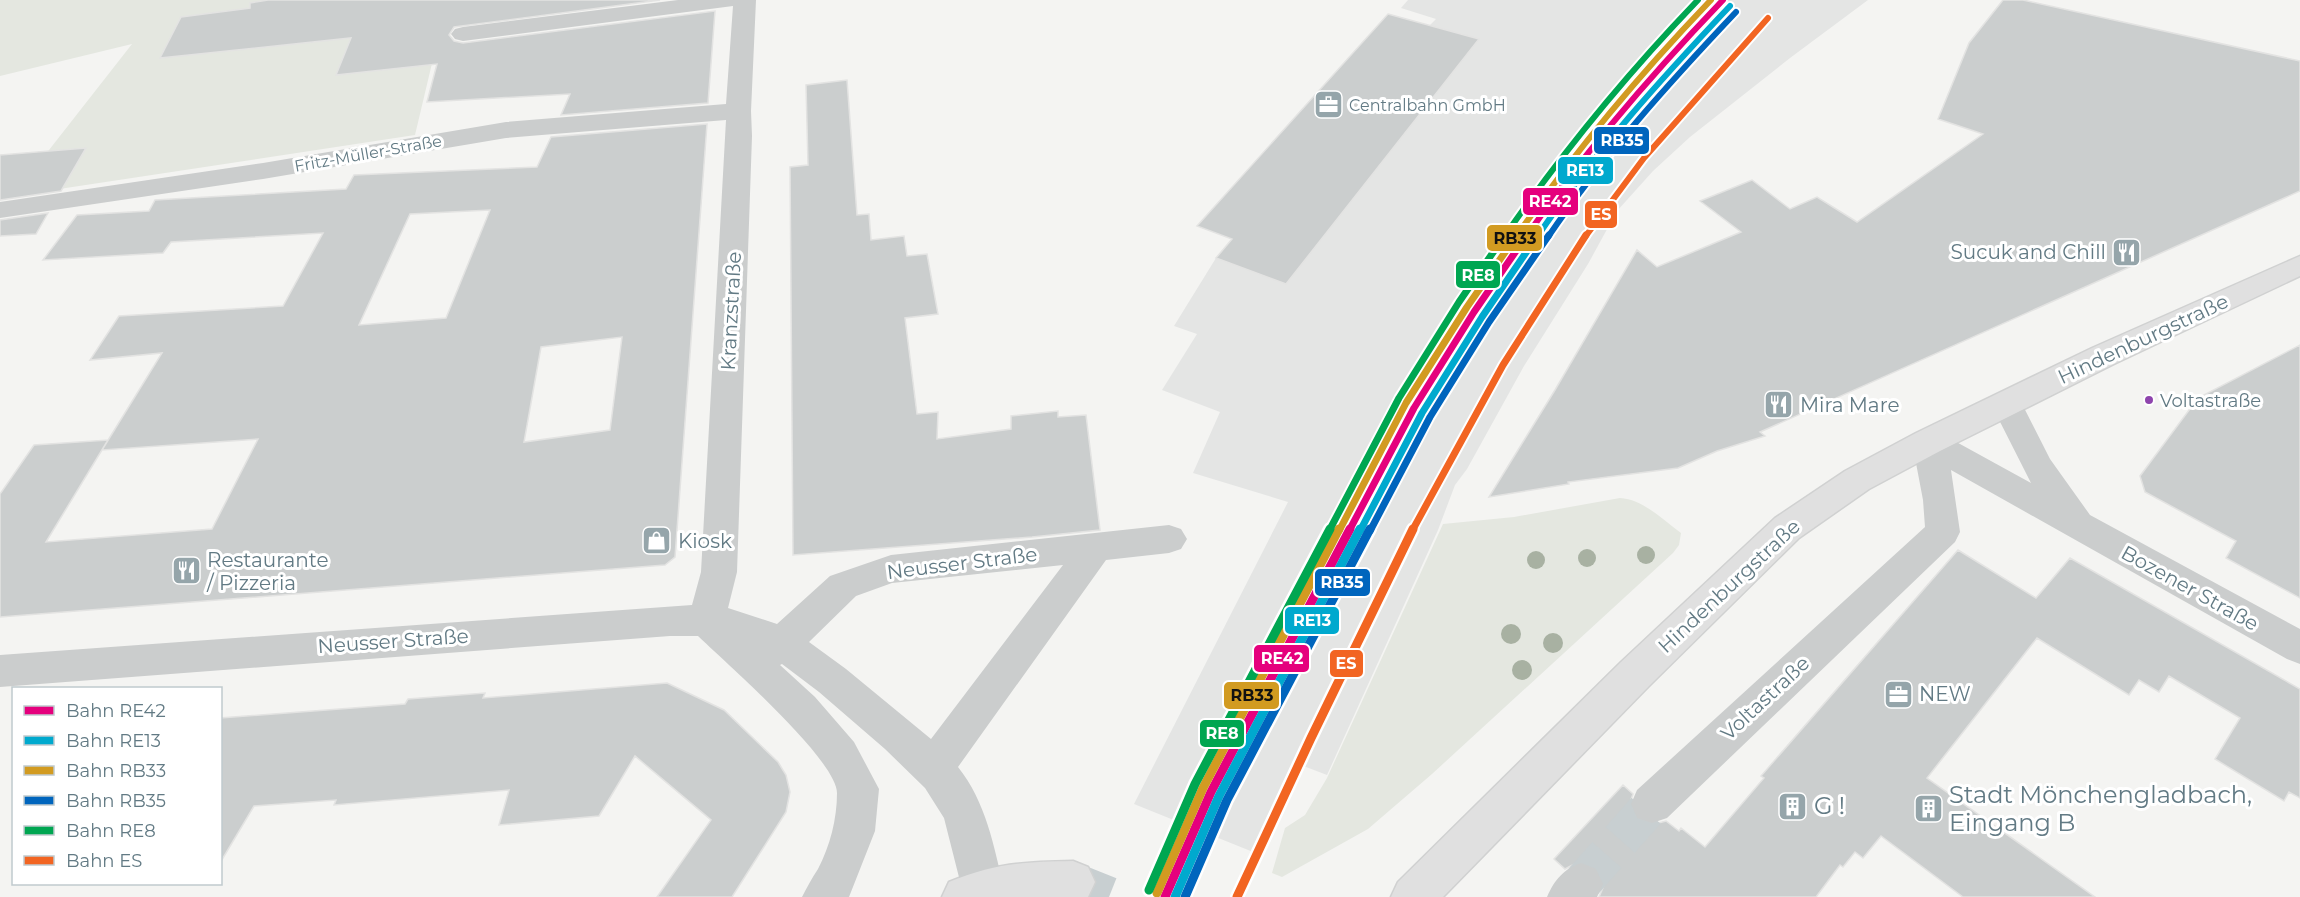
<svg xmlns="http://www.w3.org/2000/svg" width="2300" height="897" viewBox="0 0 2300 897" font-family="Montserrat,sans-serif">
  <rect width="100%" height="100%" fill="#f4f4f2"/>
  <path fill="#e4e5e4" d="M1408,0H1868L1790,58L1690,137L1653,171L1617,211L1588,264L1524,366L1467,469L1455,485L1438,530L1327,775L1293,762L1263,856L1134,804L1288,502L1193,473L1220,412L1162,390L1197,334L1174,326L1216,258L1286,284L1430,25L1436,19L1401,8Z"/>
  <path fill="#e4e7e0" d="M0,0H447L415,135L13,196L132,44L0,76Z
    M1620,498C1643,499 1663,520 1681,533L1679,545L1673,553L1432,774L1368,829L1282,877L1272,873L1285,828L1305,815L1327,778L1443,524L1514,517Z"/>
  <path fill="#cbcece" stroke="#e3e3e2" stroke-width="1.5" fill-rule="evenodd" d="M268,0H660L454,27L449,35L454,41L463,43L715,11L708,103L561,115L570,94L427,102L437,64L336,75L351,38L160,58L181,17L250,8V3Z
    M2003,0H2023L2300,61V191L1760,432L1765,436L1717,451L1678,468L1568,482L1569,484L1489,497L1555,390L1637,250L1657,267L1741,232L1700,201L1752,180L1790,209L1817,197L1857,222L1983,134L1938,119L1969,43Z
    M1388,14L1479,39L1286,284L1216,258L1232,239L1197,226Z
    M847,80L857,215L869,214L871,240L904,236L907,256L927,254L938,314L905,318L917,414L938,412L937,439L1011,429V416L1058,411V417L1086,415L1100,530L1032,537L793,555L790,167L808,165L806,85Z
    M707,124L675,557L665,565L0,617V494L34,445L108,440L46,542L212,529L258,439L102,450L162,353L90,360L119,316L283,306L323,233L171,242L163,253L43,260L77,215L149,211L155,200L346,189L354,175L537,167L551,137ZM490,210L446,318L359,325L410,214ZM622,337L610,430L524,442L541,347Z
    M86,148L61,191L0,200V155Z
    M48,213L36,234L0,236V220Z
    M2300,345V598L2226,558L2236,541L2145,492L2140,476L2198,398Z
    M1958,550L2036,598L2070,558L2300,689V798L2289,792L2284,801L2215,759L2240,718L2169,676L2159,692L2139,680L2129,695L2037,638L1927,778L2095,897H1963L1881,836L1863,858L1855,852L1843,867L1840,865L1816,897H1599L1605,883L1597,867L1580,861L1565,869L1554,859L1623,785L1633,794L1629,805L1636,820L1651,825L1666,821L1679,831L1681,828L1705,847L1764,778L1761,776Z
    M667,683L724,710L778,762L786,775L790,792L786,812L732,897H657L711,820L635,756L599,816L499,825L509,790L334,805L336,800L254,806L220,863V718L405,704L408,699L485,693L483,698Z"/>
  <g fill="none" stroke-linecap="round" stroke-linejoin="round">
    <path stroke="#c8cfd1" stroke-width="39" stroke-dasharray="39 20" stroke-linecap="butt" d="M1581,884L1652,804"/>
    <path stroke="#c8cfd1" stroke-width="39" stroke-dasharray="39 20" stroke-linecap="butt" d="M1073,882L1111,897"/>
    <defs>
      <path id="major" d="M2300,256V276L2114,364L1940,451L1869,489L1799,538L1649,686L1443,897H1391L1398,882L1621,662L1775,518L1845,471L1916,433L2092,348Z
        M1073,861L1088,867L1095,882L1088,897H942L949,882C994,863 1024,862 1073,861Z"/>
    </defs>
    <use href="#major" stroke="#d0d1d1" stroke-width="3"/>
    <path fill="#cbcdcd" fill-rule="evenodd" d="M678,0H756L751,111L752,136L737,572L728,608L777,624L830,576L891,555L1169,525L1181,529L1187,539L1181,549L1169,553L1106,560L958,767C986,802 994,846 1004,889L1000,897H964L944,818L925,788L885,749L819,692L782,664L780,665L815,697L854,742L879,789L875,831L849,897H802C807,887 812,878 818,869C830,846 837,819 837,793C837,760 725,662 698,636H670L0,687V655L692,605L701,572L726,120L506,138L263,179L0,218V202L263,163L506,122L726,104L733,6L463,41L455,39L451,34L455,29L463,27ZM1063,565L931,739L846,669L809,642L856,596L892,583Z
      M2007,393L2018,396L2050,459L2090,515L2300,629V664L2287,659L1951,470L1960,532L1955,542L1667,818L1652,823L1637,818L1631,804L1637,790L1925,527L1923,500L1912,442L1916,433L1928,430L1940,433L2031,483L1991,404L1996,396Z
      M1581,863L1596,869L1603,884L1597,897H1547C1555,879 1563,870 1581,863Z"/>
    <use href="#major" fill="#e0e0e0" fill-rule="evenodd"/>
    <defs>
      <path id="rail-1-far2" d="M1526,237C1584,152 1652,74 1723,0"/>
      <path id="rail-1-far1" d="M1349,531L1414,408L1474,312L1527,235"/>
      <path id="rail-1" d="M1165,897L1211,792L1350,529"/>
      <path id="rail-2-far2" d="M1537,237C1593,154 1661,79 1730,6"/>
      <path id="rail-2-far1" d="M1360,531L1422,413L1482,317L1538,235"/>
      <path id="rail-2" d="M1175,897L1219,796L1360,529"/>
      <path id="rail-3-far2" d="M1516,237C1574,152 1640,74 1711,0"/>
      <path id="rail-3-far1" d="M1339,531L1406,403L1467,307L1517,235"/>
      <path id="rail-3" d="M1157,893L1203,788L1339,529"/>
      <path id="rail-4-far2" d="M1548,237C1603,156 1669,83 1736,12"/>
      <path id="rail-4-far1" d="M1370,531L1430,417L1489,322L1549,235"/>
      <path id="rail-4" d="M1185,897L1227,800L1370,529"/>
      <path id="rail-5-far2" d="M1504,237C1562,153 1627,74 1698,0"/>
      <path id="rail-5-far1" d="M1329,531L1399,398L1459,302L1505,235"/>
      <path id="rail-5" d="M1149,890L1195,784L1330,529"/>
      <path id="rail-6-far2" d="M1585,237L1644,158L1768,18"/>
      <path id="rail-6-far1" d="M1412,531L1503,365L1586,235"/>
      <path id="rail-6" d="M1237,897L1311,738L1413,529"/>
    </defs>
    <use href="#rail-1-far2" stroke="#fff" stroke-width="10"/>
    <use href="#rail-1-far1" stroke="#fff" stroke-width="11"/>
    <use href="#rail-1" stroke="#fff" stroke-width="14"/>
    <use href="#rail-2-far2" stroke="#fff" stroke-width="10"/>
    <use href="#rail-2-far1" stroke="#fff" stroke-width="11"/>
    <use href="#rail-2" stroke="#fff" stroke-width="14"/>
    <use href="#rail-3-far2" stroke="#fff" stroke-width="10"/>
    <use href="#rail-3-far1" stroke="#fff" stroke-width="11"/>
    <use href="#rail-3" stroke="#fff" stroke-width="14"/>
    <use href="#rail-4-far2" stroke="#fff" stroke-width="10"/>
    <use href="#rail-4-far1" stroke="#fff" stroke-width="11"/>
    <use href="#rail-4" stroke="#fff" stroke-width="14"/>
    <use href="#rail-5-far2" stroke="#fff" stroke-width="10"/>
    <use href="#rail-5-far1" stroke="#fff" stroke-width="11"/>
    <use href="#rail-5" stroke="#fff" stroke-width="14"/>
    <use href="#rail-6-far2" stroke="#fff" stroke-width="10"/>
    <use href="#rail-6-far1" stroke="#fff" stroke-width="11"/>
    <use href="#rail-6" stroke="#fff" stroke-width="14"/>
    <use href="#rail-1-far2" stroke="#e5007d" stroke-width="6"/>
    <use href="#rail-1-far1" stroke="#e5007d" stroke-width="7"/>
    <use href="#rail-1" stroke="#e5007d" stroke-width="9"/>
    <use href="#rail-2-far2" stroke="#00a9ce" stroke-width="6"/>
    <use href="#rail-2-far1" stroke="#00a9ce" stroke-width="7"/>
    <use href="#rail-2" stroke="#00a9ce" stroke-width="9"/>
    <use href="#rail-3-far2" stroke="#d29b21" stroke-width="6"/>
    <use href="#rail-3-far1" stroke="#d29b21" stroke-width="7"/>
    <use href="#rail-3" stroke="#d29b21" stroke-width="9"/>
    <use href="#rail-4-far2" stroke="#0065bd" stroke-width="6"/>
    <use href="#rail-4-far1" stroke="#0065bd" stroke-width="7"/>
    <use href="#rail-4" stroke="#0065bd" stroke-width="9"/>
    <use href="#rail-5-far2" stroke="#00a651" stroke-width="6"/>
    <use href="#rail-5-far1" stroke="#00a651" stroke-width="7"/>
    <use href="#rail-5" stroke="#00a651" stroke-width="9"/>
    <use href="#rail-6-far2" stroke="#f26522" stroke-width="6"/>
    <use href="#rail-6-far1" stroke="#f26522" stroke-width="7"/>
    <use href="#rail-6" stroke="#f26522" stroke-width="9"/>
  </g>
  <g fill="#a8b1a2">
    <circle cx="1646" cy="555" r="9"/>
    <circle cx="1587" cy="558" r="9"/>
    <circle cx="1536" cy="560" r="9"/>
    <circle cx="1511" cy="634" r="10"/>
    <circle cx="1553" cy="643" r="10"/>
    <circle cx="1522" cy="670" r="10"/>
  </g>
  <defs>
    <symbol id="office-square" viewBox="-11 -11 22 22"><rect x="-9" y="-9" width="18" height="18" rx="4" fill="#95a5aa" stroke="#fff"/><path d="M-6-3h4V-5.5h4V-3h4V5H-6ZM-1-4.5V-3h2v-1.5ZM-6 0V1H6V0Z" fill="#fff"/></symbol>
    <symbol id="restaurant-square" viewBox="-11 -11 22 22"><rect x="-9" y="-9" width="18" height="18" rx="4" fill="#95a5aa" stroke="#fff"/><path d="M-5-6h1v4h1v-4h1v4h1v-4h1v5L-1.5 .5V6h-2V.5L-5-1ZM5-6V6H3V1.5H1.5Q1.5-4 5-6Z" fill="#fff"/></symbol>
    <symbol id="shop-square" viewBox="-11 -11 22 22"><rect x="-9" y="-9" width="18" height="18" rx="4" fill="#95a5aa" stroke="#fff"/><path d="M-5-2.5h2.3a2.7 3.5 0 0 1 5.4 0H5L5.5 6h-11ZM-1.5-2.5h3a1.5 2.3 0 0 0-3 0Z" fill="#fff"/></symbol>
    <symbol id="building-square" viewBox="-11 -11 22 22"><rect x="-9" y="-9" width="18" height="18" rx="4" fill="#95a5aa" stroke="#fff"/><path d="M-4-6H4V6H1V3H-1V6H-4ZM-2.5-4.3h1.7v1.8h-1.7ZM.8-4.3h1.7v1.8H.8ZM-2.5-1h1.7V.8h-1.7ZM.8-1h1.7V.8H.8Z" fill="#fff"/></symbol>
  </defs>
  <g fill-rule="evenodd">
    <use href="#office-square" x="1312" y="88" width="33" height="33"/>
    <use href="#restaurant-square" x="2110" y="236" width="33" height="33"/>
    <use href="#restaurant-square" x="1762" y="388" width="33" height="33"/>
    <use href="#shop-square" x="640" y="524" width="33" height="33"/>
    <use href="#restaurant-square" x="170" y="554" width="33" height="33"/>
    <use href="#office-square" x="1882" y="678" width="33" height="33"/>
    <use href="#building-square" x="1776" y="790" width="33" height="33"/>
    <use href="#building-square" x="1912" y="792" width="33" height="33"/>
  </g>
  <circle fill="#8e44ad" stroke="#fff" stroke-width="2" cx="2149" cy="400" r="5"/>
  <g text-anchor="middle" stroke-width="6" stroke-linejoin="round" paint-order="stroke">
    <g font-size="16" fill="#627a84" stroke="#fff" text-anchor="start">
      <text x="1349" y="111">Centralbahn GmbH</text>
    </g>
    <g font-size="16" fill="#627a84" stroke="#fff">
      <text transform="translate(368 153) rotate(-10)" y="6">Fritz-Müller-Straße</text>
    </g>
    <g font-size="18" fill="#627a84" stroke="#fff" text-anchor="start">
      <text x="2160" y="407">Voltastraße</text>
    </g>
    <g font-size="20" fill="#627a84" stroke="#fff" text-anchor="start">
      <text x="2106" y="259" text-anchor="end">Sucuk and Chill</text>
      <text x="1800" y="412">Mira Mare</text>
      <text x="678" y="548">Kiosk</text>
      <text x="207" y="567">Restaurante<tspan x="207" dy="23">/ Pizzeria</tspan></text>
      <text x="1919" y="701">NEW</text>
    </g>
    <g font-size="20" fill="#627a84" stroke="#fff">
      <text transform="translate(731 311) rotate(-87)" y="7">Kranzstraße</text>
      <text transform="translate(2143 339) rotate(-25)" y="7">Hindenburgstraße</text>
      <text transform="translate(962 563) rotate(-7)" y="7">Neusser Straße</text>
      <text transform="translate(1729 586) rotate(-43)" y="7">Hindenburgstraße</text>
      <text transform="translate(2190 588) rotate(29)" y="7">Bozener Straße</text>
      <text transform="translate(393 641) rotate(-4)" y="7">Neusser Straße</text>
      <text transform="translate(1765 698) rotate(-43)" y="7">Voltastraße</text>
    </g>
    <g font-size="24" fill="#627a84" stroke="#fff" text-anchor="start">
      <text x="1949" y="803">Stadt Mönchengladbach,<tspan x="1949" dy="28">Eingang B</tspan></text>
      <text x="1814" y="814">G !</text>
    </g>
  </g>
  <g stroke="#fff" stroke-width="2">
    <rect x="1593" y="126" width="57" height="29" rx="6" fill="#0065bd"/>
    <rect x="1557" y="156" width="57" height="29" rx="6" fill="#00a9ce"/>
    <rect x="1522" y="187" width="57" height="29" rx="6" fill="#e5007d"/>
    <rect x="1584" y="200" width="34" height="29" rx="6" fill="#f26522"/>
    <rect x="1486" y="224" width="57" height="28" rx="6" fill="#d29b21"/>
    <rect x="1455" y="260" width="46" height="29" rx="6" fill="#00a651"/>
    <rect x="1314" y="568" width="57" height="29" rx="6" fill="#0065bd"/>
    <rect x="1284" y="606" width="56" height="29" rx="6" fill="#00a9ce"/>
    <rect x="1253" y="644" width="57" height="29" rx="6" fill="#e5007d"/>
    <rect x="1329" y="649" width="35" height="29" rx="6" fill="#f26522"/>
    <rect x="1223" y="681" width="57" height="29" rx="6" fill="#d29b21"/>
    <rect x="1199" y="719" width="46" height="29" rx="6" fill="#00a651"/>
  </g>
  <g font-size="16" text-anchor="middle" font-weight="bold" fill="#fff">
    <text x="1622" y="146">RB35</text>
    <text x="1585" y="176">RE13</text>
    <text x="1550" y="207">RE42</text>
    <text x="1601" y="220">ES</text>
    <text x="1478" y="281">RE8</text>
    <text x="1342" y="588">RB35</text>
    <text x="1312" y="626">RE13</text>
    <text x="1282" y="664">RE42</text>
    <text x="1346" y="669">ES</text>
    <text x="1222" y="739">RE8</text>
  </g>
  <g font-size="16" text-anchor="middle" font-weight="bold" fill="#111">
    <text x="1515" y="244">RB33</text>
    <text x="1252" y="701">RB33</text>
  </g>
  <rect x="12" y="687" width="210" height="198" fill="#ffffff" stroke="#c0cace" stroke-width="1.5"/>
  <rect x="24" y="706" width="30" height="9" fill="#e5007d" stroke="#c0cace" stroke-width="1.5"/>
  <text x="66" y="717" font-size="18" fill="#627a84">Bahn RE42</text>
  <rect x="24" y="736" width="30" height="9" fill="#00a9ce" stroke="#c0cace" stroke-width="1.5"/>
  <text x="66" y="747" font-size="18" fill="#627a84">Bahn RE13</text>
  <rect x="24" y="766" width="30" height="9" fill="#d29b21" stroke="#c0cace" stroke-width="1.5"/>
  <text x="66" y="777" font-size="18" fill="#627a84">Bahn RB33</text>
  <rect x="24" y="796" width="30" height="9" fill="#0065bd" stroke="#c0cace" stroke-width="1.5"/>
  <text x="66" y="807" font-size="18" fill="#627a84">Bahn RB35</text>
  <rect x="24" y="826" width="30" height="9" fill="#00a651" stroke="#c0cace" stroke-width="1.5"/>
  <text x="66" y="837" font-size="18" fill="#627a84">Bahn RE8</text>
  <rect x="24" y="856" width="30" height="9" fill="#f26522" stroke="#c0cace" stroke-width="1.5"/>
  <text x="66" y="867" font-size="18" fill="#627a84">Bahn ES</text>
</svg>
